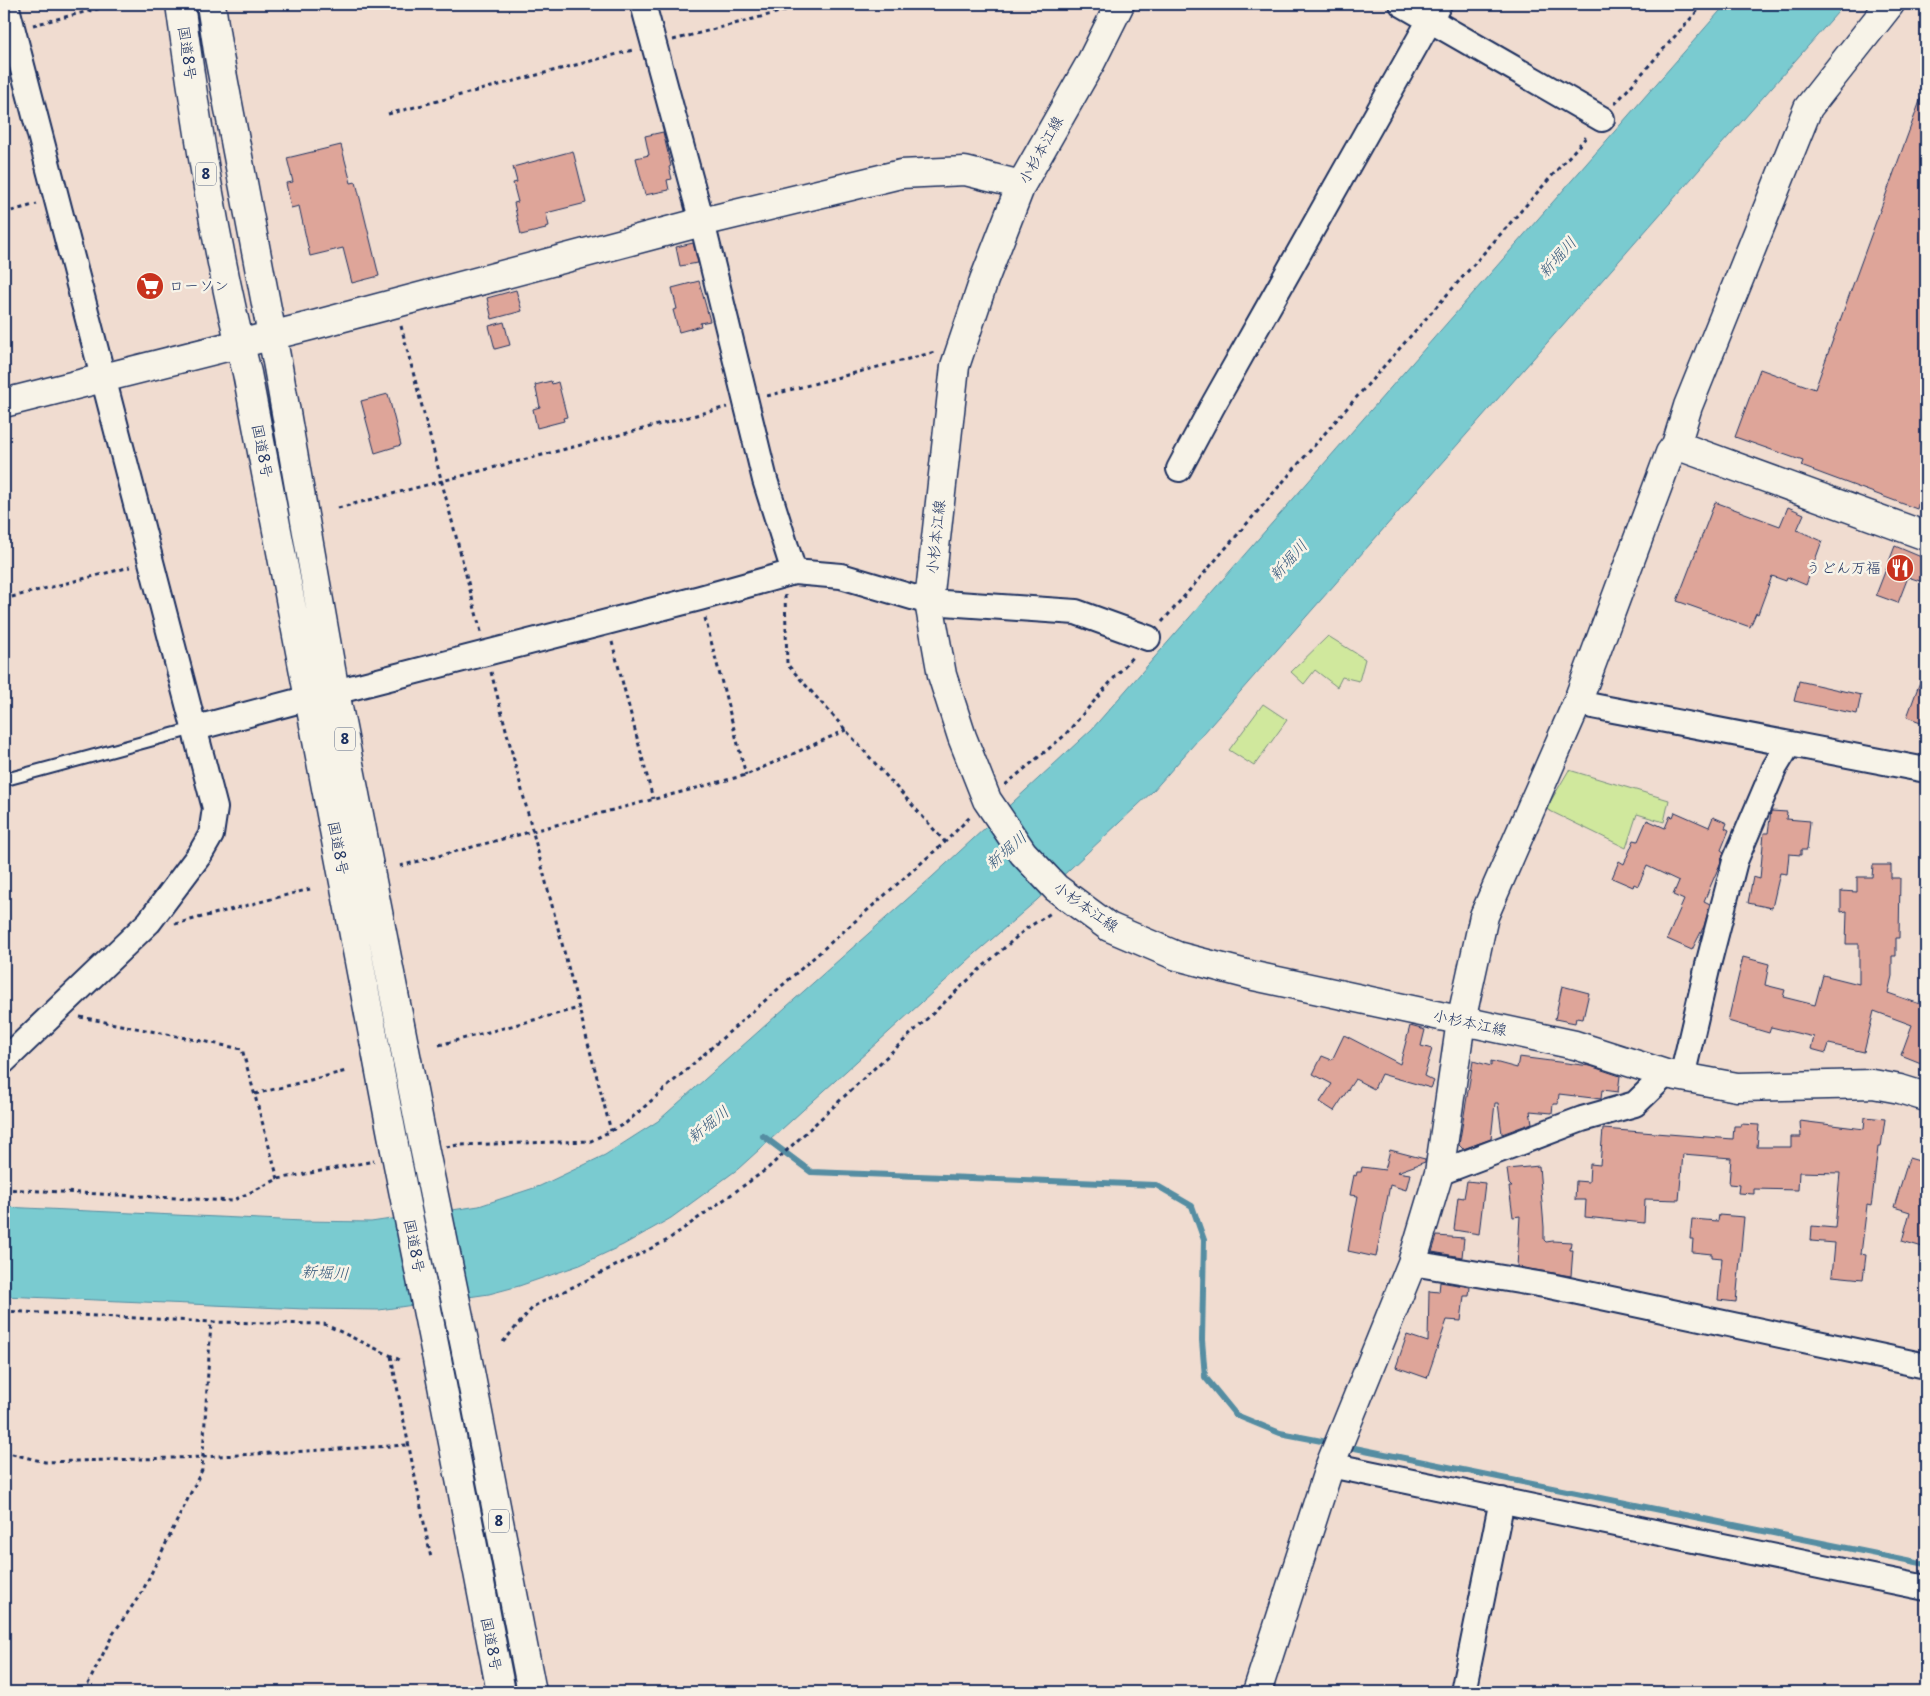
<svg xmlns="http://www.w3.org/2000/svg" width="1930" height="1696" viewBox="0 0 1930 1696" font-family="'Playpen Sans','Klee One',sans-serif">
  <rect width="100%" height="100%" fill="#f0dcd0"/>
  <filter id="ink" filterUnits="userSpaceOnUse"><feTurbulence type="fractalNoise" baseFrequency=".02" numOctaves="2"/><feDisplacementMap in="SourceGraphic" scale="10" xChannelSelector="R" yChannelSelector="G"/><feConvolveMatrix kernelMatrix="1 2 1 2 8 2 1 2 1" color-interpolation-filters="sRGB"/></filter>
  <g filter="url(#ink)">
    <path fill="#d0e89d" stroke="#768c7e" d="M1328,636L1365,659L1359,681L1342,677L1337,687L1315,670L1304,684L1291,672Z
      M1263,704L1287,720L1254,766L1229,750Z
      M1569,770L1669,800L1664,822L1637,814L1626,848L1546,809Z"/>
    <path fill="#7acbd0" stroke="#548da2" d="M1726,4H1845L1153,791L1037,900L976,953L738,1169L671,1218L623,1245L580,1265L519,1286L489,1294L379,1310L305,1309L4,1296V1207L303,1221L371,1222L479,1206L540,1186L605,1155L658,1121L932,877L1092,729Z"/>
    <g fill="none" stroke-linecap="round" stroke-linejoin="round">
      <path stroke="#548da2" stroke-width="6" d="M763,1136L811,1172L1156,1185L1192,1206L1204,1240L1202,1340L1205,1377L1236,1415L1280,1433L1332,1443
        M1345,1446L1926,1564"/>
    </g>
    <path fill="#dea599" stroke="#1b2f5e" d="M1924,90H1926V504L1919,501L1917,509L1801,466L1803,461L1735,437L1760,369L1815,389Z
      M663,132L671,166L669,167L672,179L667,180L669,190L645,195L636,158L649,155L645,136Z
      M341,145L351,183L356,182L379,276L352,283L343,248L310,256L299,206L291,208L286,183L293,182L287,158Z
      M573,151L586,203L546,213L549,226L545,227L546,229L521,235L514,203L518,202L513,183L517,182L513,167Z
      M693,243L698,263L680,266L676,247Z
      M699,281L710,321L700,323L701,326L679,332L673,310L677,309L672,288Z
      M516,290L522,311L492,319L487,298Z
      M504,322L510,345L495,349L489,326Z
      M551,381L552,384L558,382L567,417L563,418L564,421L537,428L533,409L540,407L535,385Z
      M388,394L401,445L375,453L361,401Z
      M1715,502L1780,526L1788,507L1804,514L1797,530L1822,541L1806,585L1787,577L1786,581L1772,576L1758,614L1756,613L1750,627L1677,601Z
      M1895,546L1926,559V583L1908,577L1898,603L1876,595Z
      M1924,671H1926V724L1907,717Z
      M1799,681L1861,695L1857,714L1794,701Z
      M1771,811L1787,812L1786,819L1810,821L1807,850H1801V855L1789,854L1787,874L1780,873L1772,908L1748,903L1753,877L1760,879L1764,833H1768Z
      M1675,812L1709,827L1713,817L1727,823L1725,828L1729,830L1721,850L1724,852L1720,864L1704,901L1710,904L1704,926L1692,950L1667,939L1684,900L1673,895L1679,881L1647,866L1638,886L1634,884L1633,887L1612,878L1619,861L1624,864L1634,840L1638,841L1647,820L1665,828L1670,816L1673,817Z
      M1873,865H1891V878H1900L1899,938H1896V956H1892V976L1888,993L1920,1004L1924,991L1926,992V1065L1901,1055L1912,1025L1874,1011L1864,1052L1829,1044L1826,1053L1811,1049L1814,1037L1771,1027L1769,1033L1728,1021L1743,957L1769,964L1765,985L1785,990L1783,997L1815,1005L1823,975L1859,984V944H1846L1847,911L1841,912V891L1857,892V877H1872Z
      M1562,986L1589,993L1583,1019L1576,1018L1575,1023L1555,1019Z
      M1410,1026L1425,1030L1421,1046L1432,1049L1424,1076L1434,1081L1431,1088L1381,1074L1374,1089L1355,1079L1334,1111L1320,1102L1332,1084L1313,1074L1322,1056L1332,1060L1344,1035L1400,1064Z
      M1519,1057L1590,1066L1620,1076L1618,1092L1602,1090L1601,1099L1559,1094L1558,1104H1553L1552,1113L1530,1111L1532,1123L1502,1134L1498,1103H1495L1491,1139L1463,1149L1459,1145L1473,1061L1491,1066V1061L1517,1068Z
      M1865,1117L1885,1119L1881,1147H1878L1872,1200L1871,1206L1867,1205L1861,1254L1866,1255L1863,1279L1832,1276L1835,1243L1811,1241L1812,1226L1835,1228L1840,1173L1799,1172L1798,1190L1754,1189V1194L1738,1193L1739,1185L1729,1184L1731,1158L1683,1154L1679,1200L1645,1199L1644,1223L1585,1217L1586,1200H1575L1576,1181L1589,1182L1590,1164L1600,1165L1603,1129L1733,1139L1734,1126H1741V1124L1759,1125L1757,1147H1791V1137H1801L1800,1121L1864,1129Z
      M1390,1150L1425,1159V1162L1397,1172L1410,1174L1406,1190L1390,1185L1376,1257L1348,1251L1358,1196L1350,1195L1354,1175L1356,1176L1357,1172H1361L1362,1167L1385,1170Z
      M1909,1158L1926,1163V1248L1902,1241L1910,1212L1894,1207Z
      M1539,1166L1544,1227V1240L1546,1242L1553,1241L1571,1242L1570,1250H1573L1571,1276L1517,1267L1520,1216L1513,1217L1509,1187H1512L1509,1184L1507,1169Z
      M1467,1181L1485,1183L1479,1234L1454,1230L1458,1197L1464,1198Z
      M1719,1215L1744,1217L1736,1302L1718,1300L1722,1258L1712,1257V1254L1692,1252L1693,1239H1690L1692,1219L1718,1221Z
      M1437,1236L1464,1238L1462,1257L1432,1252Z
      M1440,1282L1470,1287L1469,1296H1464L1461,1321L1447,1320L1427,1378L1396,1367L1407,1335L1428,1342L1429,1291L1439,1292Z"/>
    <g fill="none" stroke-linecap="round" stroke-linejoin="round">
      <defs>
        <path id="lane" d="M4,780L196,728"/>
        <path id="street" d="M643,4L702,222L765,480L794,572
          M1402,4L1602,119
          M1179,469L1212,407L1439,4
          M335,692L700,598L794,572L841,576L929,602L1076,612L1148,638
          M1577,703L1926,770
          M196,728L309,698
          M4,1061L149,922L200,854L211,835L215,808L6,4
          M1682,1077L1708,965L1735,861L1775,767L1789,744
          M1439,1173L1582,1119L1635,1104L1666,1074
          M1412,1263L1550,1286L1926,1366
          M1330,1465L1926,1588
          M1463,1692L1502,1500"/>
        <path id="secondary" d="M1120,4L1091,62L1021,185L984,280L955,366L929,602L942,675L962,737L987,800L1023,853L1056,888L1109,927L1177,956L1254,976L1575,1045L1666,1074L1737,1087L1873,1084L1900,1089L1926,1097
          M4,403L310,326L702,222L901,174L965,171L1021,185
          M1676,445L1926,536
          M1257,1692L1330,1465L1412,1263L1439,1173L1461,1021L1484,916L1577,703L1670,453L1676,445L1688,406L1808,108L1890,4"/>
        <path id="highway" d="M180,4C197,127 216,252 247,373L394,1145
          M211,4L218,51L278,367L335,692L423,1142
          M466,1351L532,1692
          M436,1354L501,1692"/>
      </defs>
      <use href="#lane" stroke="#1b2f5e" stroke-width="15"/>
      <use href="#street" stroke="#1b2f5e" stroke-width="28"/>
      <use href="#secondary" stroke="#1b2f5e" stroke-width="31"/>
      <use href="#highway" stroke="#1b2f5e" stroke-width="31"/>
      <path stroke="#1b2f5e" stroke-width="3" stroke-dasharray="4 4" stroke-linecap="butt" d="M33,25L117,4
        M673,40L810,4
        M1615,104L1700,8
        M388,114L633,50
        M4,213L37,204
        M401,326L481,632
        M767,396L935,352
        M338,508L727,407
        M785,595L787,664L945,842
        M4,599L130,567
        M705,618L746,775
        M1162,622L1339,417L1588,135
        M612,642L653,799
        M491,672L611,1131
        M1005,785L1064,736L1134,655
        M400,866L746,775L846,730
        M175,924L310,889
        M80,1017L242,1049L278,1179
        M439,1045L579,1008
        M255,1094L346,1071
        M446,1147L458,1145L591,1141L626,1123L945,842L971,816
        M4,1189L232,1201L278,1179L374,1161
        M4,1311L211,1322L324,1324L402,1361
        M503,1342L534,1306L666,1241L767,1169L979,970L1027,928L1051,913
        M391,1356L431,1558
        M4,1452L45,1462L203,1457L408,1445
        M86,1692V1688L113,1634L142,1592L202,1470L211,1322"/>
      <use href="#lane" stroke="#f7f3e8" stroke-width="11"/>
      <use href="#street" stroke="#f7f3e8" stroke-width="24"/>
      <use href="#secondary" stroke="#f7f3e8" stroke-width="28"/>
      <use href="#highway" stroke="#f7f3e8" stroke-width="28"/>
      <defs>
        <path id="highway-bridge" d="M423,1142L466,1351
          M394,1145L436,1354"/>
      </defs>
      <use href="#highway-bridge" stroke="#1b2f5e" stroke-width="31" stroke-linecap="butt"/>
      <use href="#highway-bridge" stroke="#f7f3e8" stroke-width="28"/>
    </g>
  </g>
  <defs>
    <symbol id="supermarket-disc" viewBox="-11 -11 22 22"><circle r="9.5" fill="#c8321e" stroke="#f7f3e8"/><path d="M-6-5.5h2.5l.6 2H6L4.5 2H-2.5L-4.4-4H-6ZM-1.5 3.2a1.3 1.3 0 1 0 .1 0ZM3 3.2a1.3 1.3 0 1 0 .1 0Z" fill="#fff"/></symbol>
    <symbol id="restaurant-disc" viewBox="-11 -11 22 22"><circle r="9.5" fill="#c8321e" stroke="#f7f3e8"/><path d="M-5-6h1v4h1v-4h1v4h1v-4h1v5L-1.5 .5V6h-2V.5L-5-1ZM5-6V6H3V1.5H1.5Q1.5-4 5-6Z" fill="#fff"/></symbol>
  </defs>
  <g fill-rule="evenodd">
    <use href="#supermarket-disc" x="134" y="270" width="32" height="32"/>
    <use href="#restaurant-disc" x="1884" y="552" width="32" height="32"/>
  </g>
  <g text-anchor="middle" stroke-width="5" stroke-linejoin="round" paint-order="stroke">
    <g fill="#f7f3e8" stroke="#5d6a87" stroke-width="1">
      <rect x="196" y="162.5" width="20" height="23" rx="4"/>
      <rect x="335" y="727.5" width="20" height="23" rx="4"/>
      <rect x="489" y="1509.5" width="20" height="23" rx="4"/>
    </g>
    <g font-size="14" font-weight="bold" fill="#1b2f5e">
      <text x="206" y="179">8</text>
      <text x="345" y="744">8</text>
      <text x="499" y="1526">8</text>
    </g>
    <g font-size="15" fill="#1b2f5e" stroke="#f7f3e8">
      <text transform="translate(187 53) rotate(82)" y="5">国道8号</text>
      <text transform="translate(1041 150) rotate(-61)" y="5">小杉本江線</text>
      <text transform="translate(262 451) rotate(79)" y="5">国道8号</text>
      <text transform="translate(936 537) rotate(-84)" y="5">小杉本江線</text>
      <text transform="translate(338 848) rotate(79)" y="5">国道8号</text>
      <text transform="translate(1086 907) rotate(35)" y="5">小杉本江線</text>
      <text transform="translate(1470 1023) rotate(12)" y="5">小杉本江線</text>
      <text transform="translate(414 1246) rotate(79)" y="5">国道8号</text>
      <text transform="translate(491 1644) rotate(79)" y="5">国道8号</text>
    </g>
    <g font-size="15" fill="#1b2f5e" stroke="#f7f3e8" text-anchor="start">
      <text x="169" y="291">ローソン</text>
      <text x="1881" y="573" text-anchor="end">うどん万福</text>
    </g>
    <g font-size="16" font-style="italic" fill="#33567a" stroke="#f7f3e8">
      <text transform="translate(1557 257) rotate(-48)" y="6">新堀川</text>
      <text transform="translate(1288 560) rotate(-48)" y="6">新堀川</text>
      <text transform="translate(1006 850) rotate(-41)" y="6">新堀川</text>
      <text transform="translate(708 1124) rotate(-39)" y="6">新堀川</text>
      <text transform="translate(325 1272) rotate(3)" y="6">新堀川</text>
    </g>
  </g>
  <rect width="1930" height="1696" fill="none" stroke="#f7f3e8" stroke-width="20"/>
  <rect x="10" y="10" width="1910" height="1676" fill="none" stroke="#1b2f5e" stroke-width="2" filter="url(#ink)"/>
</svg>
